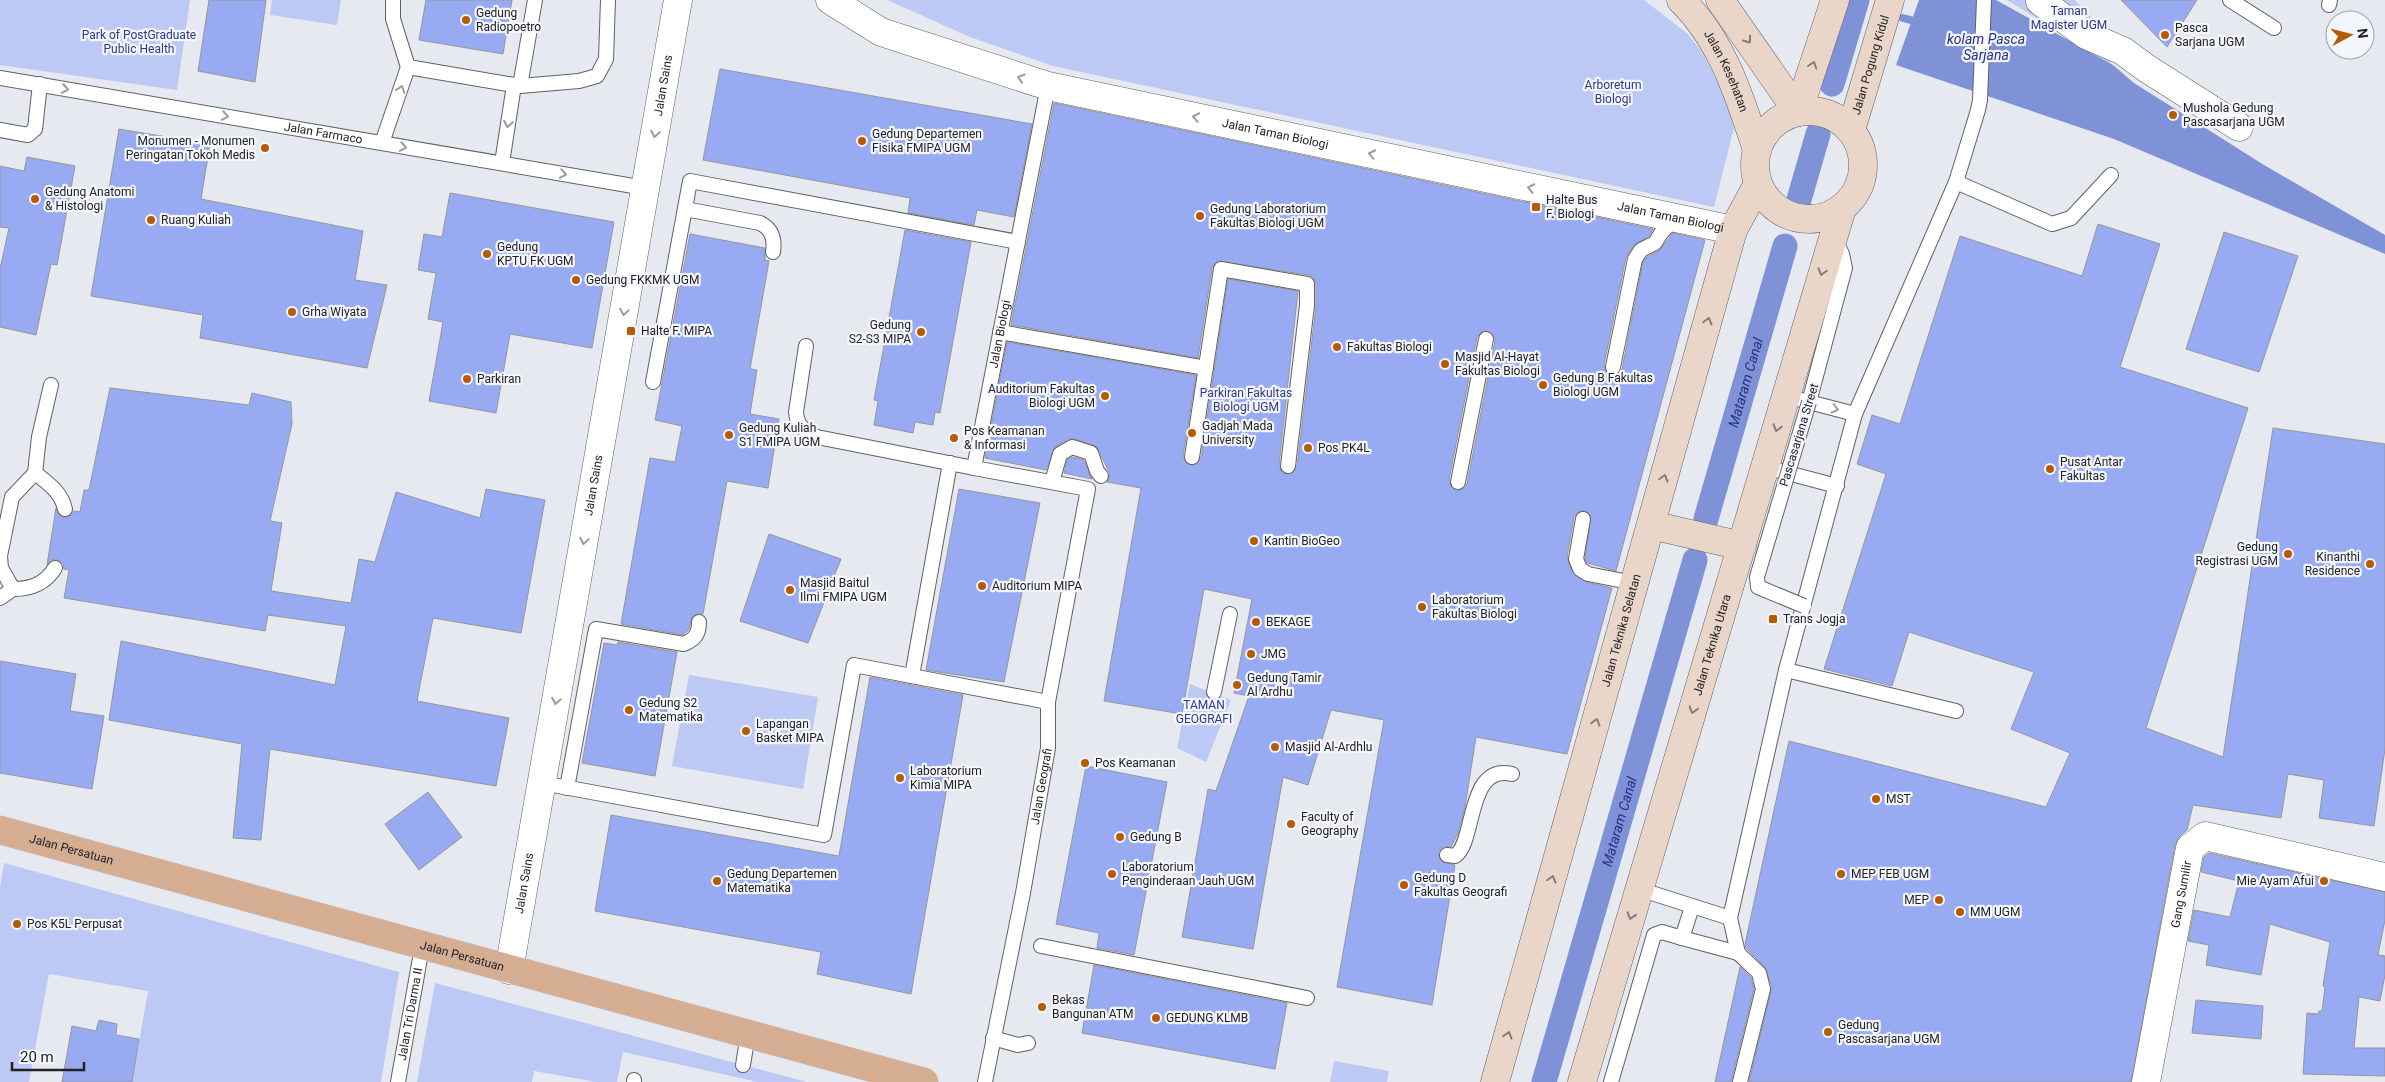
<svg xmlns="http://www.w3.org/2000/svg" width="2385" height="1082" viewBox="0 0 2385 1082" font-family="Roboto,sans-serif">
  <rect width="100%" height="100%" fill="#e7e9f0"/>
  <path fill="#bcc9f5" d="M0,0H190L177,90L0,65Z
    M272,0H341L337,25L270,15Z
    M887,0H1644L1688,34L1702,52L1727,100L1734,128L1714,207L1053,66L970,37Z
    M2007,0H2075L2119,48L2109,63Z
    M689,675L818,697L803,789L672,766Z
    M1190,684L1231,700L1206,762L1177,748Z
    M4,863L399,972L381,1082H132L148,991L49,974L29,1082H0V887Z
    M435,983L807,1082H758L623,1052L617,1082H597L534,1071L532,1082H417Z
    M1334,1061L1389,1071L1387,1082H1330Z"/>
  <path fill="#7f91d7" d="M1919,0H1996L2113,65L2134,83L2264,165L2385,235V254L2114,139L1896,65Z"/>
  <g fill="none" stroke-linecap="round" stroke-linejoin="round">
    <path stroke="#7f91d7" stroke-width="8" d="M1903,18L1922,23"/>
    <g stroke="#7f91d7" stroke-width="25">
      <path d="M1832,84L1857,0"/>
      <path d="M1798,203L1818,134"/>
      <path id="s1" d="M1706,519L1785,246"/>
      <path id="s2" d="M1544,1082L1695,560"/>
    </g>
  </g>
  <path fill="#97aaf2" stroke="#95979d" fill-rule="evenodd" d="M209,0H266L255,82L198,71Z
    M426,0H512L503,54L419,40Z
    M2121,0H2197L2167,47Z
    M720,69L1032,124L1014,217L977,210L974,225L908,213L910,198L703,160Z
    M1054,103L1653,229L1649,236L1634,245L1626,257L1604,365L1607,373L1612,376L1619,373L1622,369L1643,262L1647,257L1659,251L1673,233L1705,240L1616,571L1587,563L1585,558L1591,516L1584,510L1577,513L1574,517L1567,557L1572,572L1586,582L1612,588L1567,754L1476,737L1465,807L1458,833L1451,847H1443L1438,853L1442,862L1455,865L1432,1005L1337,987L1384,720L1331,710L1308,785L1283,777L1253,949L1182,937L1208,789L1216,791L1249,696L1234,693L1252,599L1204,589L1182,714L1104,701L1141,488L1107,482L1110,474L1097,447L1075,439H1068L1055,447L1046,470L985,458L1007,342L1196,375L1183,456L1187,464L1195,465L1201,458L1228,279L1298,291L1279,465L1282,473L1291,474L1297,467L1316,306V284L1313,277L1308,275L1218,261L1212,268L1198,358L1011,325ZM1483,331L1491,332L1495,341L1467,484L1464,488L1457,491L1452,488L1449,480L1477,337Z
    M119,129L210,144L201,199L363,231L355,280L387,285L367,368L200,338L203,315L91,296Z
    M27,157L75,166L57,265L51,264L36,335L0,327V269L9,228L0,227V166L24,171Z
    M450,193L614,222L592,348L510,334L496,413L429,401L443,322L428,319L436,273L418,270L424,234L442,237Z
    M2098,224L2160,244L2120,367L2248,408L2146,728L2223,757L2273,428L2385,444V749L2374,826L2319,818L2324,780L2288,774L2281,818L2193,805L2187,830L2180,836L2175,845L2131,1082H1749L1772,987L1765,967L1746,948L1745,944L1789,741L2046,807L2070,753L2011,729L2034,672L1909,632L1892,686L1824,669L1886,474L1857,464L1872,415L1900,424L1960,236L2082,276Z
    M905,230L971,242L940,413L935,412L933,425L915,422L913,433L874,425L878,401L874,400Z
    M2224,232L2298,256L2259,372L2186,349Z
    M690,234L765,248V260L769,261L750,369L757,370L750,414L779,419L768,488L727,481L703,614L699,613L692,617L689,629L683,635L621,624L650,458L675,462L682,426L655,420Z
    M110,388L249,405L252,393L291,402L292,424L270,521L282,523L271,591L351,603L359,559L375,562L396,492L480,518L486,489L545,500L521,633L433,618L417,701L509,718L496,786L270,749L261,840L233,838L242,744L109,720L121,641L335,685L346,626L268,615L265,631L64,598L69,570L64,569L63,564L56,559L51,560L47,565L56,508L59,515L64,518L71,515L74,511L80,512L84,490H89Z
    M1073,457L1084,460L1092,479L1064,473L1067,460Z
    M959,489L1040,503L1004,682L926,670Z
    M769,534L841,559L808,643L740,621Z
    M618,642L677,652L655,776L582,763L604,643L617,645Z
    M0,661L76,674L70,711L104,716L92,789L0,773Z
    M870,677L963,695L911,994L817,974L821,952L595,911L611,815L839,856Z
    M1086,766L1167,782L1134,955L1097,948L1099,933L1056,924Z
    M428,792L462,837L419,870L385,824Z
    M2209,853L2385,892V920L2378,955L2385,956V975L2380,1001L2359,997L2354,1048H2385V1076L2303,1074L2307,1013L2318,1014L2319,1011H2322L2325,987L2323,986L2330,942L2270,924L2261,975L2206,965L2209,945L2188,941L2194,910L2230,917L2239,881L2201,872L2204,857Z
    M1094,965L1287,1003L1275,1069L1082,1033Z
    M1740,967L1751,978L1754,989L1731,1082H1715Z
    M2196,1000L2263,1006L2261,1039L2192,1033Z
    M99,1020L117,1024L116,1035L139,1039L132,1082H62L72,1026L96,1031Z"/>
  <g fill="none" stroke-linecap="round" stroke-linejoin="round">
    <defs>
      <g id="lane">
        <path d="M393,0V19L408,67L520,86L535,0"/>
        <path d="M2230,0L2274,28"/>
        <path d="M2329,5L2330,0"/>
        <path id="s3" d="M0,78L645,188"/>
        <path d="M520,86L579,81L597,76L606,59L608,0"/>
        <path d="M0,130L28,135L35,129L40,84"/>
        <path d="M382,143L408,67"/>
        <path d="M502,163L514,85"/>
        <path d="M1956,182L2052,224L2071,218L2111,175"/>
        <path d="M685,209L760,223C772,229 775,239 773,252"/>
        <path d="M1000,332L1206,368"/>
        <path d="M806,346L796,412C797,426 805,432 817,437L974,468"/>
        <path d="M1613,367L1635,259L1641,250L1655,243L1661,233L1676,218"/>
        <path d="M653,382L690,181L1018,242"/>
        <path d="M1801,400L1855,414"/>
        <path d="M1809,402L1845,268L1842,254L1834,238"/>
        <path d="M1192,457L1221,269L1307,284V305L1288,466"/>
        <path d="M1765,467L1837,486"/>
        <path d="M35,473C49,484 61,492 65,509"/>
        <path d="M1052,482L1060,454L1072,447L1091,453L1097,471L1101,476"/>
        <path d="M1458,482L1486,339"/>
        <path d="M1583,519L1576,559L1580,569L1588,574L1634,583"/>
        <path d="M13,589C31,589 45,584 55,568"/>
        <path d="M0,598L13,589L1,568L0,556L12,497L35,473L39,437L51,385"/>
        <path d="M912,676L950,463"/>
        <path d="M1214,692L1230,614"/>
        <path d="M1956,711L1786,670L1855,414L1956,182L1978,110L1980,100L1984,0"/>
        <path d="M542,783L824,835L854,665L1048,702"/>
        <path d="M567,788L596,629L684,644C695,639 699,634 699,622"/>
        <path d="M1447,855L1455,856C1476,843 1466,763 1512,774"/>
        <path d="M1639,889L1730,918L1738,953L1759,973L1763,989L1740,1082"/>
        <path d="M1730,918L1786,670"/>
        <path d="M1682,938L1738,953"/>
        <path d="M1041,946L1307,998"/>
        <path d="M993,1038L1018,1045L1028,1043"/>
        <path d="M743,1065L748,1034"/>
        <path id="s4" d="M398,1082L422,947"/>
        <path d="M634,1082V1080"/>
        <path id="s5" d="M985,1082L1023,893L1048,748V702L1088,489L974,468L1048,86"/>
        <path d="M1611,1082L1654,935L1662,932L1682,938L1692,907"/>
      </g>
      <g id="street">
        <path id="s6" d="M830,0L881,32L1048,86L1733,230"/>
        <path d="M2040,1L2086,35L2123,51L2146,68L2239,127"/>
        <path id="s7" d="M509,970L678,0"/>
        <path id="s8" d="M2146,1082L2190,848L2205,836L2385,877"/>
      </g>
      <g id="secondary">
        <path id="s9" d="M1681,0C1722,40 1740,97 1757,150"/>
        <path d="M1720,0L1798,112"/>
        <circle cx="1809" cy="165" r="54"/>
        <path d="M1798,112L1835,0"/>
        <path id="s10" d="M1851,130L1890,0"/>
        <path d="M1651,525L1742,546"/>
        <path id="s11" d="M1495,1082L1733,230L1758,184"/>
        <path id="s12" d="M1582,1082L1842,208"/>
      </g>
      <g id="primary">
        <path id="s13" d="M0,830L924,1082"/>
      </g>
    </defs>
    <use href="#lane" stroke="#5f6167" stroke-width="16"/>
    <use href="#street" stroke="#5f6167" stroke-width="29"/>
    <use href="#secondary" stroke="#5f6167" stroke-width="29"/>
    <use href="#primary" stroke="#c6c6c6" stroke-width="29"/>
    <use href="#lane" stroke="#fff" stroke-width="14"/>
    <use href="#street" stroke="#fff" stroke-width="28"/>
    <use href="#secondary" stroke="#ead6c9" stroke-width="28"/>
    <use href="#primary" stroke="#d5ad93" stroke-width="28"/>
    <defs>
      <path id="lane-bridge" d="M1804,606L1758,587L1757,577L1809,402"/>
    </defs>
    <use href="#lane-bridge" stroke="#5f6167" stroke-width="16" stroke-linecap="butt"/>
    <use href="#lane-bridge" stroke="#fff" stroke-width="14"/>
  </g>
  <defs><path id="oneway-chevron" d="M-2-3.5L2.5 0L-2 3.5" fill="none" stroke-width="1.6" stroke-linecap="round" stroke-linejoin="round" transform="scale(1.25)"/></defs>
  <g stroke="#867c77">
    <use href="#oneway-chevron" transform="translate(1748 40) rotate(55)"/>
    <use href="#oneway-chevron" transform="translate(1813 65) rotate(-72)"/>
    <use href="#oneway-chevron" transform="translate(1822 272) rotate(106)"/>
    <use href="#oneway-chevron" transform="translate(1708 321) rotate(-74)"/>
    <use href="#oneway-chevron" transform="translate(1777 428) rotate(106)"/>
    <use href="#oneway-chevron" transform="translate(1664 478) rotate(-74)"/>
    <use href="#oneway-chevron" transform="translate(1693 710) rotate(107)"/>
    <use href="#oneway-chevron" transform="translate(1596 722) rotate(-74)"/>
    <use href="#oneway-chevron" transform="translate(1552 879) rotate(-74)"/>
    <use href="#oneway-chevron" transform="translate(1631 916) rotate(107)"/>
    <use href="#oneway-chevron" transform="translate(1508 1035) rotate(-74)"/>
  </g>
  <g stroke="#9c9c9d">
    <use href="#oneway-chevron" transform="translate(1021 78) rotate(-162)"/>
    <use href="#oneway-chevron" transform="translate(65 89) rotate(10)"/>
    <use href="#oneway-chevron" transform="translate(401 89) rotate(-71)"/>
    <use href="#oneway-chevron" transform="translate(225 116) rotate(10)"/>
    <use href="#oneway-chevron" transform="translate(1196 117) rotate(-168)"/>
    <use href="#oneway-chevron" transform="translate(508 124) rotate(99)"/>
    <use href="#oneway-chevron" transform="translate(655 134) rotate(100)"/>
    <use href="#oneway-chevron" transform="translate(403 147) rotate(10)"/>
    <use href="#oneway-chevron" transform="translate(1372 154) rotate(-168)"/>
    <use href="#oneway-chevron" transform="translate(563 174) rotate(10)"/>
    <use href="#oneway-chevron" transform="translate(1531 188) rotate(-168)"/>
    <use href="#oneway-chevron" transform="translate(624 312) rotate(100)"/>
    <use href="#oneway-chevron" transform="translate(1835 409) rotate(14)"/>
    <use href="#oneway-chevron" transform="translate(584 541) rotate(100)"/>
    <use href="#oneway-chevron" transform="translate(556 701) rotate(100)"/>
  </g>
  <g fill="#b75b00" stroke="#f4f6fd" stroke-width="2">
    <circle cx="466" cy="20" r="5"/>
    <circle cx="2165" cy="35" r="5"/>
    <circle cx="2173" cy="115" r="5"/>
    <circle cx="862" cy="141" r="5"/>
    <circle cx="265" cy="148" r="5"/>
    <circle cx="35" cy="199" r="5"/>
    <rect x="1531" y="202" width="10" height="10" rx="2.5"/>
    <circle cx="1200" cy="216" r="5"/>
    <circle cx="151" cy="220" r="5"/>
    <circle cx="487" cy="254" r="5"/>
    <circle cx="576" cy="280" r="5"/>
    <circle cx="292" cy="312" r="5"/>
    <rect x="626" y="326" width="10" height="10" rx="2.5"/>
    <circle cx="921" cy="332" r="5"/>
    <circle cx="1337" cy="347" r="5"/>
    <circle cx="1445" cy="364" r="5"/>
    <circle cx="467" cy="379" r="5"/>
    <circle cx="1543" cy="385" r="5"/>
    <circle cx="1105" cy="396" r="5"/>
    <circle cx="1192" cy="433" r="5"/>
    <circle cx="729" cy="435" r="5"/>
    <circle cx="954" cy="438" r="5"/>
    <circle cx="1308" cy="448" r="5"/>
    <circle cx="2050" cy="469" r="5"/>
    <circle cx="1254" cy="541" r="5"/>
    <circle cx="2288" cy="554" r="5"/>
    <circle cx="2370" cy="564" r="5"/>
    <circle cx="982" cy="586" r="5"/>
    <circle cx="790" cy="590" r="5"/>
    <circle cx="1422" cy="607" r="5"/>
    <rect x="1768" y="614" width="10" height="10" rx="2.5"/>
    <circle cx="1256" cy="622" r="5"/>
    <circle cx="1251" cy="654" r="5"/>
    <circle cx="1237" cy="685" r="5"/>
    <circle cx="629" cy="710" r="5"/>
    <circle cx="746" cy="731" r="5"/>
    <circle cx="1275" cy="747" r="5"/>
    <circle cx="1085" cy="763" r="5"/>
    <circle cx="900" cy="778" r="5"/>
    <circle cx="1876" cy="799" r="5"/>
    <circle cx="1291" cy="824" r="5"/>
    <circle cx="1120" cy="837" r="5"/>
    <circle cx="1112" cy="874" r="5"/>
    <circle cx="1841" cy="874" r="5"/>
    <circle cx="717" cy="881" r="5"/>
    <circle cx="2324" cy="881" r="5"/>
    <circle cx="1404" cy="885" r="5"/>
    <circle cx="1939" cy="900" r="5"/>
    <circle cx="1960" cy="912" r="5"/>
    <circle cx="17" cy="924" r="5"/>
    <circle cx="1042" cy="1007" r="5"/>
    <circle cx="1156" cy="1018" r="5"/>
    <circle cx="1828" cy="1032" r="5"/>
  </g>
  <g text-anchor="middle" stroke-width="4.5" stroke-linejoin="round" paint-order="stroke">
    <g font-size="12" fill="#2d388a" stroke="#f4f6fd">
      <text x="2069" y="15">Taman<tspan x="2069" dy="14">Magister UGM</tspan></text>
      <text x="139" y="39">Park of PostGraduate<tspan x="139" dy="14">Public Health</tspan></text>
      <text x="1613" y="89">Arboretum<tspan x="1613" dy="14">Biologi</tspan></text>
      <text x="1246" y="397">Parkiran Fakultas<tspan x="1246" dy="14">Biologi UGM</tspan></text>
      <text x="1204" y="709">TAMAN<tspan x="1204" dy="14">GEOGRAFI</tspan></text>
    </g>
    <g font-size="12" fill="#222225" stroke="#f4f6fd" text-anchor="start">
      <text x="476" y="17">Gedung<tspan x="476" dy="14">Radiopoetro</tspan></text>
      <text x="2175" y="32">Pasca<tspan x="2175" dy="14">Sarjana UGM</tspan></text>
      <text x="2183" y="112">Mushola Gedung<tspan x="2183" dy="14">Pascasarjana UGM</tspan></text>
      <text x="872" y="138">Gedung Departemen<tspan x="872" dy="14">Fisika FMIPA UGM</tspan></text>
      <text x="255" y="145" text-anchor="end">Monumen - Monumen<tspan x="255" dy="14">Peringatan Tokoh Medis</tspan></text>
      <text x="45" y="196">Gedung Anatomi<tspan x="45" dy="14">&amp; Histologi</tspan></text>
      <text x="1546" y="204">Halte Bus<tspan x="1546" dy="14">F. Biologi</tspan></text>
      <text x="1210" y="213">Gedung Laboratorium<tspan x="1210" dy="14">Fakultas Biologi UGM</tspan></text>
      <text x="161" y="224">Ruang Kuliah</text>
      <text x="497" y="251">Gedung<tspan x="497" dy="14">KPTU FK UGM</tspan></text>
      <text x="586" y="284">Gedung FKKMK UGM</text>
      <text x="302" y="316">Grha Wiyata</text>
      <text x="911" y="329" text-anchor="end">Gedung<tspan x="911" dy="14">S2-S3 MIPA</tspan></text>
      <text x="641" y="335">Halte F. MIPA</text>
      <text x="1347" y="351">Fakultas Biologi</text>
      <text x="1455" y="361">Masjid Al-Hayat<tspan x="1455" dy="14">Fakultas Biologi</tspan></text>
      <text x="1553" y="382">Gedung B Fakultas<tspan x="1553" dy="14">Biologi UGM</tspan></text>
      <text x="477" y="383">Parkiran</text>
      <text x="1095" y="393" text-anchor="end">Auditorium Fakultas<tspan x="1095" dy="14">Biologi UGM</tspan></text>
      <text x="1202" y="430">Gadjah Mada<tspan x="1202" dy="14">University</tspan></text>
      <text x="739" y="432">Gedung Kuliah<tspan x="739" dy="14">S1 FMIPA UGM</tspan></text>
      <text x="964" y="435">Pos Keamanan<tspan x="964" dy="14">&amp; Informasi</tspan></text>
      <text x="1318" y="452">Pos PK4L</text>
      <text x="2060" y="466">Pusat Antar<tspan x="2060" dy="14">Fakultas</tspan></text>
      <text x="1264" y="545">Kantin BioGeo</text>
      <text x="2278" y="551" text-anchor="end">Gedung<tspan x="2278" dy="14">Registrasi UGM</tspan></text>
      <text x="2360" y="561" text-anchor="end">Kinanthi<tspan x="2360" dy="14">Residence</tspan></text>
      <text x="800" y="587">Masjid Baitul<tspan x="800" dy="14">Ilmi FMIPA UGM</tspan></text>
      <text x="992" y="590">Auditorium MIPA</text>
      <text x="1432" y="604">Laboratorium<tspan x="1432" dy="14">Fakultas Biologi</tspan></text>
      <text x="1783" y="623">Trans Jogja</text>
      <text x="1266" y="626">BEKAGE</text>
      <text x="1261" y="658">JMG</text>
      <text x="1247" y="682">Gedung Tamir<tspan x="1247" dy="14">Al Ardhu</tspan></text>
      <text x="639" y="707">Gedung S2<tspan x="639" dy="14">Matematika</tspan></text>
      <text x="756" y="728">Lapangan<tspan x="756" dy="14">Basket MIPA</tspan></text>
      <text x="1285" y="751">Masjid Al-Ardhlu</text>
      <text x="1095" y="767">Pos Keamanan</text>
      <text x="910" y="775">Laboratorium<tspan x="910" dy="14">Kimia MIPA</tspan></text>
      <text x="1886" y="803">MST</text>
      <text x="1301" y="821">Faculty of<tspan x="1301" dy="14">Geography</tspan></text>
      <text x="1130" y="841">Gedung B</text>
      <text x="1122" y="871">Laboratorium<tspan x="1122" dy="14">Penginderaan Jauh UGM</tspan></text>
      <text x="727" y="878">Gedung Departemen<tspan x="727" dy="14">Matematika</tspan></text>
      <text x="1851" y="878">MEP FEB UGM</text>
      <text x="1414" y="882">Gedung D<tspan x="1414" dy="14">Fakultas Geografi</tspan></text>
      <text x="2314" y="885" text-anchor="end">Mie Ayam Afui</text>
      <text x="1929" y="904" text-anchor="end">MEP</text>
      <text x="1970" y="916">MM UGM</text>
      <text x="27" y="928">Pos K5L Perpusat</text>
      <text x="1052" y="1004">Bekas<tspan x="1052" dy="14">Bangunan ATM</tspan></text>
      <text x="1166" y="1022">GEDUNG KLMB</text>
      <text x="1838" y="1029">Gedung<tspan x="1838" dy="14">Pascasarjana UGM</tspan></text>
    </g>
    <g font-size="12" fill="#222225" stroke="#f4f6fd">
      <text dy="4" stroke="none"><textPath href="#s10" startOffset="68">Jalan Pogung Kidul</textPath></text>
      <text dy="4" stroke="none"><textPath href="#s9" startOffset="85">Jalan Kesehatan</textPath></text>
      <text dy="4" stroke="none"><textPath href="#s7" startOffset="898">Jalan Sains</textPath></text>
      <text dy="4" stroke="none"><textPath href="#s3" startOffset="328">Jalan Farmaco</textPath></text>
      <text dy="4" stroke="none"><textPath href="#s6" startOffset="468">Jalan Taman Biologi</textPath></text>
      <text dy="4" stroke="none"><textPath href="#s6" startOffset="872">Jalan Taman Biologi</textPath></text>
      <text dy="4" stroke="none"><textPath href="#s5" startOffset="855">Jalan Biologi</textPath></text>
      <text transform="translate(1799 435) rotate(-73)" y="4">Pascasarjana Street</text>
      <text dy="4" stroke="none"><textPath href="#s7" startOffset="492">Jalan Sains</textPath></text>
      <text dy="4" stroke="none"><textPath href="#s11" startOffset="469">Jalan Teknika Selatan</textPath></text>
      <text dy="4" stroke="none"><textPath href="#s12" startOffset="456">Jalan Teknika Utara</textPath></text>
      <text dy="4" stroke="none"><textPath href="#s5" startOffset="301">Jalan Geografi</textPath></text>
      <text dy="4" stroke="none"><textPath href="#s13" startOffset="74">Jalan Persatuan</textPath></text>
      <text dy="4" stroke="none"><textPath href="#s7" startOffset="88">Jalan Sains</textPath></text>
      <text dy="4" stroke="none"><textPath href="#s8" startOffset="191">Gang Sumilir</textPath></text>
      <text dy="4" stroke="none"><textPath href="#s13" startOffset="479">Jalan Persatuan</textPath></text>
      <text dy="4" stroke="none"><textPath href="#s4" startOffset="69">Jalan Tri Darma II</textPath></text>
    </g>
    <g font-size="14" font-style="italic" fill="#273082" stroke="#f4f6fd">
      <text x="1986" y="44">kolam Pasca<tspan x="1986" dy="16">Sarjana</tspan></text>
      <text dy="5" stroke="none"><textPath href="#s1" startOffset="142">Mataram Canal</textPath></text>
      <text dy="5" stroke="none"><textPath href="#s2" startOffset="271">Mataram Canal</textPath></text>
    </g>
  </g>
  <g transform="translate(2350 35) rotate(83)"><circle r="24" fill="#f4f6fd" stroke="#a0a1a7"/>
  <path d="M0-4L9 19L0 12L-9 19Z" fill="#b75b00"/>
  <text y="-8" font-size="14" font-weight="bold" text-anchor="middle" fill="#222225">N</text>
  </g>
  <path d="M12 1062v8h72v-8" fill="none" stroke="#222225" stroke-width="2.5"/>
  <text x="20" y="1062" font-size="15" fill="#222225" stroke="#f4f6fd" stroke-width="4" paint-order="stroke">20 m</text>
</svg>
